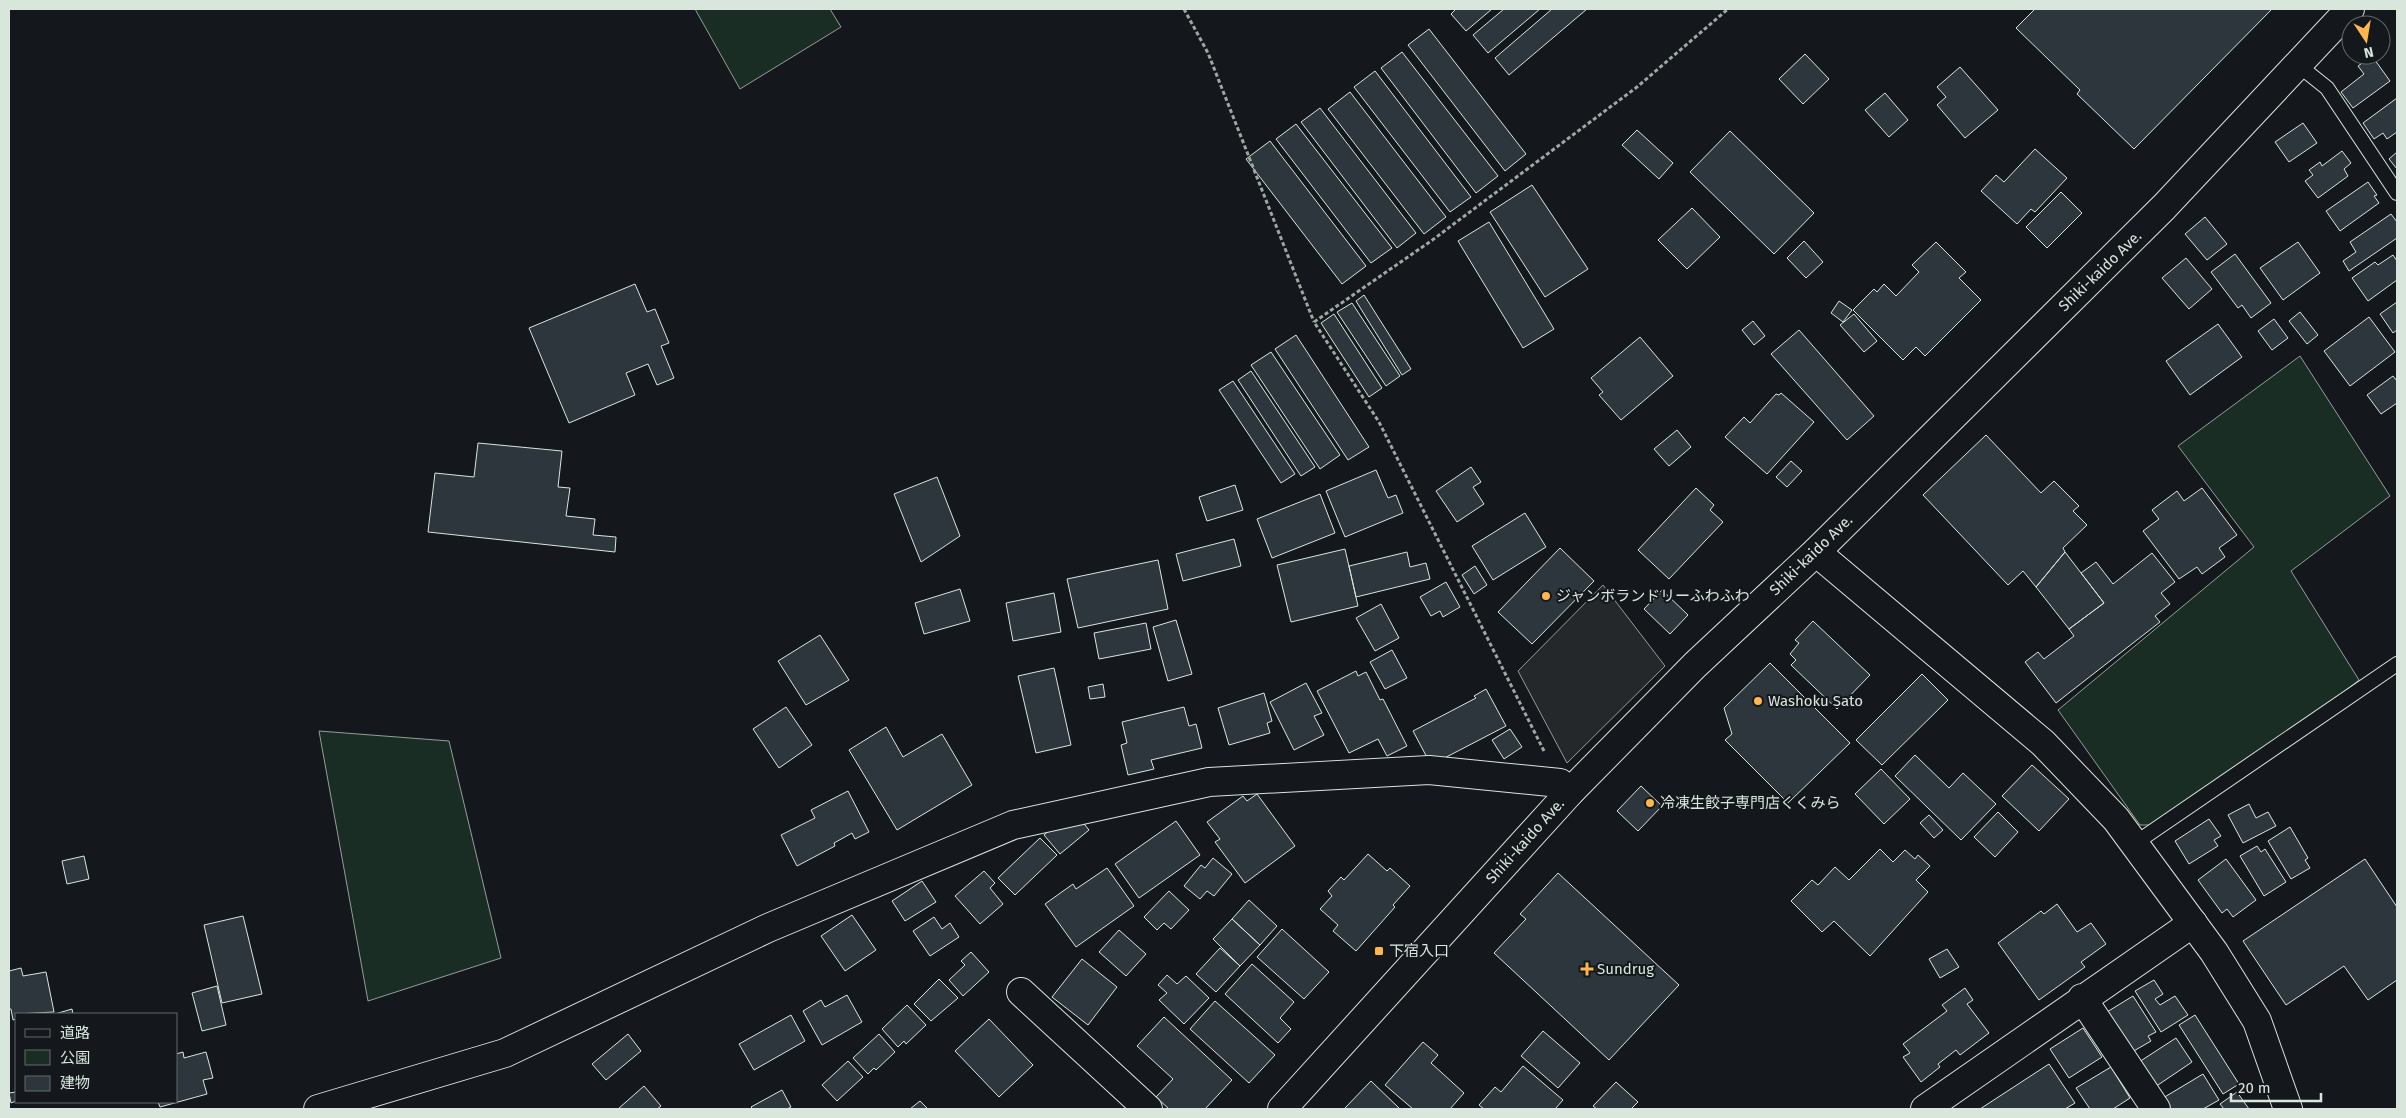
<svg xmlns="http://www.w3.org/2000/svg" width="2406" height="1118" viewBox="0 0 2406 1118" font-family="'Fira Sans','Noto Sans JP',sans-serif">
  <rect width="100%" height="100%" fill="#14181c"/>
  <path fill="#1a2d24" stroke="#939e99" d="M695,9H830L841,27L740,89Z
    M2300,356L2390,496L2291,571L2359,680L2263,755L2149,825H2140L2058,710L2254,547L2178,446Z
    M319,731L449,741L501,958L368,1001Z"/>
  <path fill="#24282b" stroke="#939e99" d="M1603,585L1665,666L1567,763L1518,671Z"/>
  <path fill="#2c363c" stroke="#d8e6dc" d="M1456,9H1492L1466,31L1451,14Z
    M1504,9H1540L1488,53L1473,35Z
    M1552,9H1587L1509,75L1495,58Z
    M2035,9H2272L2134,149L2077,94L2080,90L2016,28Z
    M1429,29L1526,154L1505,171L1408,45Z
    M1402,52L1498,176L1476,193L1381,68Z
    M1805,54L1829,79L1803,104L1779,79Z
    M2372,56L2390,81L2353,108L2341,92L2364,74L2358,66Z
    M1960,67L1998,110L1965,138L1937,105L1946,97L1937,87Z
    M1375,71L1471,197L1450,212L1354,87Z
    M1350,92L1446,217L1424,234L1328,109Z
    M1885,93L1908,120L1889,137L1865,110Z
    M2397,98V132L2387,139L2383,133L2374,139L2363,123Z
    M1320,108L1416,233L1397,248L1301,122Z
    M2303,123L2317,143L2289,162L2275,142Z
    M1296,124L1392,248L1371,263L1276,139Z
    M1637,130L1673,163L1659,179L1622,145Z
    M1730,131L1814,213L1774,254L1690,172Z
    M1270,141L1366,266L1342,284L1246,159Z
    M2035,149L2067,178L2035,212L2031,209L2017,224L1981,191L1996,175L2004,182Z
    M2342,151L2351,163L2344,169L2348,176L2318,198L2305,181L2313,175L2309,170L2320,162L2322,166Z
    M2397,152V169L2389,159Z
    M2368,182L2377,195L2374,196L2379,203L2340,231L2326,211Z
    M1532,185L1588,269L1545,297L1490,212Z
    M2061,192L2082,213L2047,248L2026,227Z
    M1692,208L1720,237L1687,269L1658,240Z
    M2391,214L2397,222V238L2349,271L2343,261L2356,252L2350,242Z
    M2205,217L2227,244L2207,260L2185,234Z
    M1489,222L1554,329L1523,348L1458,241Z
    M1804,241L1823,262L1806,278L1787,258Z
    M1936,242L1966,272L1959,278L1981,300L1925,356L1916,347L1903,360L1853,310L1874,289L1877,292L1884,284L1896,296L1919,272L1912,265Z
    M2298,242L2320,273L2283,300L2260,268Z
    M2235,254L2271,303L2251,318L2242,305L2238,308L2211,272Z
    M2393,255L2397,261V280L2368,301L2352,278L2375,262L2378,265Z
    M2186,258L2212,289L2189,309L2162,278Z
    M635,284L647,312L655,309L669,343L661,346L674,378L657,385L648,364L626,373L635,395L569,423L529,328Z
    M1364,295L1411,369L1402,375L1356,301Z
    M1839,301L1852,310L1843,322L1831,313Z
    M2397,302V330L2393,333L2380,314Z
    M1352,303L1400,376L1386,386L1337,312Z
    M2300,312L2318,335L2307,344L2289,321Z
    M1334,314L1382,388L1369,397L1321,323Z
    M1854,314L1877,341L1864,352L1840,325Z
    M2369,317L2395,352L2350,386L2324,351Z
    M2274,319L2288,338L2272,350L2258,331Z
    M1753,321L1765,336L1754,345L1742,330Z
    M2218,324L2242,357L2190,395L2166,361Z
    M1799,330L1874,416L1847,440L1771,354Z
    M1296,335L1369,447L1348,460L1275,349Z
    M1640,337L1673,376L1621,420L1599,395L1603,392L1591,378Z
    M1271,352L1340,455L1320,469L1251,365Z
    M1251,371L1315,467L1301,476L1238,380Z
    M2393,376L2397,381V403L2381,414L2367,395Z
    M1233,381L1295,474L1281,483L1219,390Z
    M1781,393L1814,422L1767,474L1725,437L1744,417L1750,423L1776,394L1779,395Z
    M1677,430L1691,447L1669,466L1654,449Z
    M1986,435L2041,493L2054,481L2079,506L2073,511L2087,525L2063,548L2065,552L2036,587L2023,571L2008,585L1923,495Z
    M478,443L562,451L558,487L570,488L566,516L595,519L593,535L616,537L615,552L428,532L435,473L474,477Z
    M1791,461L1802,471L1787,487L1776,477Z
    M1471,467L1481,482L1473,487L1484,504L1457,522L1436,491Z
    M1376,470L1388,498L1396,495L1403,513L1345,537L1326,491Z
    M937,477L960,536L921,562L894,494Z
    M1235,485L1243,510L1207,521L1199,497Z
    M1696,488L1714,505L1710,510L1723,522L1669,579L1638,550Z
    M2202,488L2237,535L2219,548L2225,557L2202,574L2197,567L2179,579L2143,531L2159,519L2152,510L2177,491L2184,501Z
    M1320,494L1335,533L1272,558L1257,519Z
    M1525,513L1546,547L1493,580L1472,546Z
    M1234,539L1241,566L1183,581L1176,554Z
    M1560,548L1594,581L1532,644L1498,612Z
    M1345,549L1358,606L1291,622L1277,565Z
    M1407,552L1410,567L1426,563L1430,579L1356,597L1349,566Z
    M2065,552L2104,603L2069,629L2036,587Z
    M2152,553L2175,582L2161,593L2170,604L2155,616L2160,622L2056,703L2025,662L2038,652L2044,659L2074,636L2069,629L2104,603L2081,573L2096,562L2113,584Z
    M1158,560L1168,609L1078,628L1067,579Z
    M1475,566L1487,585L1474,594L1462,575Z
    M1446,582L1460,607L1443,617L1440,611L1431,616L1420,597Z
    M960,589L970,621L924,634L915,603Z
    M1662,590L1688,615L1670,634L1644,609Z
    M1054,593L1061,632L1013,641L1006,603Z
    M1381,604L1399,638L1375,651L1356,618Z
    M1176,620L1192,674L1168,681L1153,627Z
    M1813,621L1870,675L1837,709L1791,665L1796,660L1790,654L1799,643L1795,640Z
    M1146,623L1151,649L1099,659L1094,633Z
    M820,635L849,680L806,705L778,661Z
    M1392,650L1407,678L1385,689L1370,662Z
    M1770,663L1850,743L1788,803L1725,740L1732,734L1724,708Z
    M1054,668L1071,745L1036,753L1018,676Z
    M1356,671L1358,676L1366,672L1380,700L1383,699L1407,746L1387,756L1378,739L1349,753L1317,691Z
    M1922,674L1948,700L1882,765L1856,740Z
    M1306,683L1322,713L1314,716L1324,735L1294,750L1270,702Z
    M1103,684L1105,697L1090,699L1088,687Z
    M1486,689L1506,726L1431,765L1413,731L1476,698L1474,696Z
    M1264,693L1272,721L1267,723L1270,733L1229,745L1218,708Z
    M786,707L812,745L779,768L753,729Z
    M1184,707L1189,726L1196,724L1202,748L1151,760L1154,769L1128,775L1121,745L1127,743L1122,722Z
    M886,727L903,757L942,734L972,785L897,830L849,750Z
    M1510,729L1522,747L1504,759L1492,740Z
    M1915,755L1949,788L1963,773L1996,804L1961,840L1895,776Z
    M2032,765L2069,799L2039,831L2002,796Z
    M1881,769L1910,799L1884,824L1855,794Z
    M1641,786L1662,806L1638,831L1617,811Z
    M848,791L869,832L855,839L852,833L834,843L835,846L797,866L781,835L815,818L811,810Z
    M1257,794L1295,846L1245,883L1215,842L1220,839L1207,822L1243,796L1247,801Z
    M2249,804L2256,818L2268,812L2276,826L2243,843L2228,815Z
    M1998,812L2018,832L1995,857L1974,837Z
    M1077,815L1089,830L1060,854L1044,835L1066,816Z
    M1929,815L1943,830L1934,838L1920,823Z
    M2209,819L2221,836L2214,840L2218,846L2189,864L2175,841Z
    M1176,821L1200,855L1139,898L1115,864Z
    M2290,827L2308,858L2305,860L2310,868L2291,879L2268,841Z
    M1040,838L1057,855L1015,895L998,878Z
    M2257,846L2261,852L2265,849L2286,882L2264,896L2240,856Z
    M1880,849L1893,862L1905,850L1915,859L1918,855L1930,866L1916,880L1928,892L1870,956L1834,921L1822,932L1791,901L1812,880L1818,885L1835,867L1849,880Z
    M1368,854L1387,871L1390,868L1410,886L1393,905L1395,907L1356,951L1333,931L1338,925L1320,909L1332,896L1328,891L1341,877L1344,880Z
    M84,856L89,879L67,884L62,861Z
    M1213,858L1232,874L1214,896L1207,891L1200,899L1184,886L1201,865L1205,868Z
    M2226,859L2256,900L2233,917L2227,909L2222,913L2198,880Z
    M2365,859L2397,907V980L2368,1000L2344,966L2286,1005L2243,941Z
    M1107,868L1134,906L1076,947L1045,904L1073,884L1076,889Z
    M984,871L995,883L990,888L1003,904L980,924L955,896Z
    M1558,873L1679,985L1609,1060L1494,953L1526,919L1520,914Z
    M922,881L936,902L905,921L892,901Z
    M1169,891L1189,910L1171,929L1164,923L1157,930L1144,917Z
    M1249,900L1277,926L1260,945L1232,919Z
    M2057,904L2077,932L2091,923L2106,944L2081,962L2085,967L2039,1000L1998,943L2041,911L2044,914Z
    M852,915L876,950L845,971L821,936Z
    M243,916L262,994L222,1003L204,925Z
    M934,917L942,929L950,923L959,937L930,956L913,931Z
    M1232,919L1260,945L1240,966L1213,939Z
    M1282,929L1329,972L1304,999L1257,957Z
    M1119,930L1146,954L1126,976L1099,952Z
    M1220,948L1240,966L1216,992L1196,974Z
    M1947,949L1959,967L1940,978L1929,959Z
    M971,952L989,972L963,996L949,980L965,965L961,961Z
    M1082,959L1117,987L1088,1025L1052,997Z
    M1252,964L1294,1002L1280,1018L1291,1029L1278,1043L1225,994Z
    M21,968L23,976L46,972L54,1012L16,1014V1019L13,1020L11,1009H9V971Z
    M1167,975L1177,984L1186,976L1209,998L1184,1024L1159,1000L1167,993L1158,985Z
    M939,979L958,998L931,1021L914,1004Z
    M2154,980L2163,994L2155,999L2160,1005L2175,996L2188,1015L2161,1032L2135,991Z
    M217,986L226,1025L202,1031L192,993Z
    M1965,988L1973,1000L1967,1004L1989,1033L1960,1055L1956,1050L1938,1064L1940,1067L1921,1082L1903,1057L1910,1053L1903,1044L1947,1011L1942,1005Z
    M847,995L862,1022L822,1045L803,1011L821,1000L825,1007Z
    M2133,996L2156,1032L2148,1036L2151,1041L2132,1052L2107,1012Z
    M1215,1001L1275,1055L1249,1083L1190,1029Z
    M907,1005L926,1025L906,1044L904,1041L898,1047L882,1029Z
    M72,1009L73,1014H55Z
    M791,1015L805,1041L754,1070L739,1044Z
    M2195,1015L2239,1084L2223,1094L2179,1025Z
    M1164,1017L1232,1080L1205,1109H1169L1156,1097L1173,1079L1137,1046Z
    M989,1019L1033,1065L999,1097L955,1051Z
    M2083,1028L2102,1057L2069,1078L2050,1049Z
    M1543,1031L1580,1063L1558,1088L1521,1056Z
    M628,1034L641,1051L606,1080L592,1064Z
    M879,1034L895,1052L876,1070L874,1068L868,1074L853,1058Z
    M2176,1038L2192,1062L2155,1087L2139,1062Z
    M1423,1042L1438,1055L1431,1063L1464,1093L1450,1109H1413L1385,1085Z
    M183,1052L184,1058L206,1052L213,1078L203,1080L207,1094L160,1107L158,1102H176V1054Z
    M848,1061L863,1077L837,1101L822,1085Z
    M2049,1064L2075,1103L2065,1109H1980Z
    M1523,1066L1563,1100L1555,1109H1484L1479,1105L1495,1087L1501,1092Z
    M2111,1067L2130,1098L2113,1109H2090L2076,1088Z
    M2203,1074L2219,1100L2203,1109H2170L2163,1098Z
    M1371,1081L1400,1109H1344Z
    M1616,1082L1638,1102L1631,1109H1597L1593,1106Z
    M644,1086L661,1106L657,1109H618Z
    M782,1090L791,1107L787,1109H753L751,1107Z
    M16,1092V1101L11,1103L9,1093Z
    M2237,1092L2249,1109H2224L2220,1104Z
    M920,1101L928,1109H910Z"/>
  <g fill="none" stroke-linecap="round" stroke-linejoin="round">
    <defs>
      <path id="service" d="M2297,64L2327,88L2397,193
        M2134,844L2397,664"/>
      <path id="minor" d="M1021,992L1148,1109
        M2082,998L2156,1109
        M318,1109L505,1053L768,928L1013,825L1209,782L1429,770L1560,783L1570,792
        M1925,1109L2193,923"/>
      <path id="tertiary" d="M1816,552L2043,743L2116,819L2214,952L2257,1021L2288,1109"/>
      <path id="primary" d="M1282,1109L1570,792L1695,665L1816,552L2164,207L2350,9"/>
    </defs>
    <use href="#service" stroke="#d8e6dc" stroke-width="16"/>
    <use href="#minor" stroke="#d8e6dc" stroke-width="30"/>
    <use href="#tertiary" stroke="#d8e6dc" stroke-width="30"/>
    <use href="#primary" stroke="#d8e6dc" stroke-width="30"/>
    <path stroke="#9da8a2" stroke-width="3" stroke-dasharray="4 2.5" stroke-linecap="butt" d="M1184,9L1208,53L1314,322
      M1544,751L1379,422L1314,322L1431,241L1637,87L1728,9"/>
    <use href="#service" stroke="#14181c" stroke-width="14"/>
    <use href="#minor" stroke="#14181c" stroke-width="28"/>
    <use href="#tertiary" stroke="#14181c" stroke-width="28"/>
    <use href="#primary" stroke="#14181c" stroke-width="28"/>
  </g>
  <g fill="#ffb74d" stroke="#14181c" stroke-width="2">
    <circle cx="1546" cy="596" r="5"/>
    <circle cx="1758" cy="701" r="5"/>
    <circle cx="1650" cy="803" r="5"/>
    <rect x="1374" y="946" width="10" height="10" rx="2.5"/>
    <path d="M1584.5 961.5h5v5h5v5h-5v5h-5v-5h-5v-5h5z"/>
  </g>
  <g text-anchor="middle" stroke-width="4" stroke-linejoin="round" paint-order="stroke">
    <g font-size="15" fill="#d8e6dc" stroke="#14181c">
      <text transform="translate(2100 271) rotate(-44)" y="5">Shiki-kaido Ave.</text>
      <text transform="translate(1811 555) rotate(-44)" y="5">Shiki-kaido Ave.</text>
      <text transform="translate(1525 841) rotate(-48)" y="5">Shiki-kaido Ave.</text>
    </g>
    <g font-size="15" fill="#d8e6dc" stroke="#14181c" text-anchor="start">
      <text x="1556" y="601">ジャンボランドリーふわふわ</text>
      <text x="1768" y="706">Washoku Sato</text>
      <text x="1660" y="808">冷凍生餃子専門店くくみら</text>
      <text x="1389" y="956">下宿入口</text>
      <text x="1597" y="974">Sundrug</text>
    </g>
  </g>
  <rect width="2406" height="1118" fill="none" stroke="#d8e6dc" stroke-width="20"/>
  <rect x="15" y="1013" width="162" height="90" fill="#14181c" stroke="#626a69"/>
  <rect x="25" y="1029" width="25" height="8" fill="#14181c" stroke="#626a69"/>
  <text x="60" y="1038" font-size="15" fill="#d8e6dc">道路</text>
  <rect x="25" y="1050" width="25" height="15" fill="#1a2d24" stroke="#626a69"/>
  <text x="60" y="1063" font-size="15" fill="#d8e6dc">公園</text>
  <rect x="25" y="1076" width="25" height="15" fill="#2c363c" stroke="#626a69"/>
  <text x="60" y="1088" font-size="15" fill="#d8e6dc">建物</text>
  <g transform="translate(2366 40) rotate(168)"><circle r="24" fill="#14181c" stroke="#626a69"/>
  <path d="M0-4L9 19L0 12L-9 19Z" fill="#ffb74d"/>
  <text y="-8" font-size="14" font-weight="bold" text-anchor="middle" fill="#d8e6dc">N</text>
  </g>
  <path d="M2231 1093v8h90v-8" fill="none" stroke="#d8e6dc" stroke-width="2.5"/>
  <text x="2238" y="1093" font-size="15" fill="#d8e6dc" stroke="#14181c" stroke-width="4" paint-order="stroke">20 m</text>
</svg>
